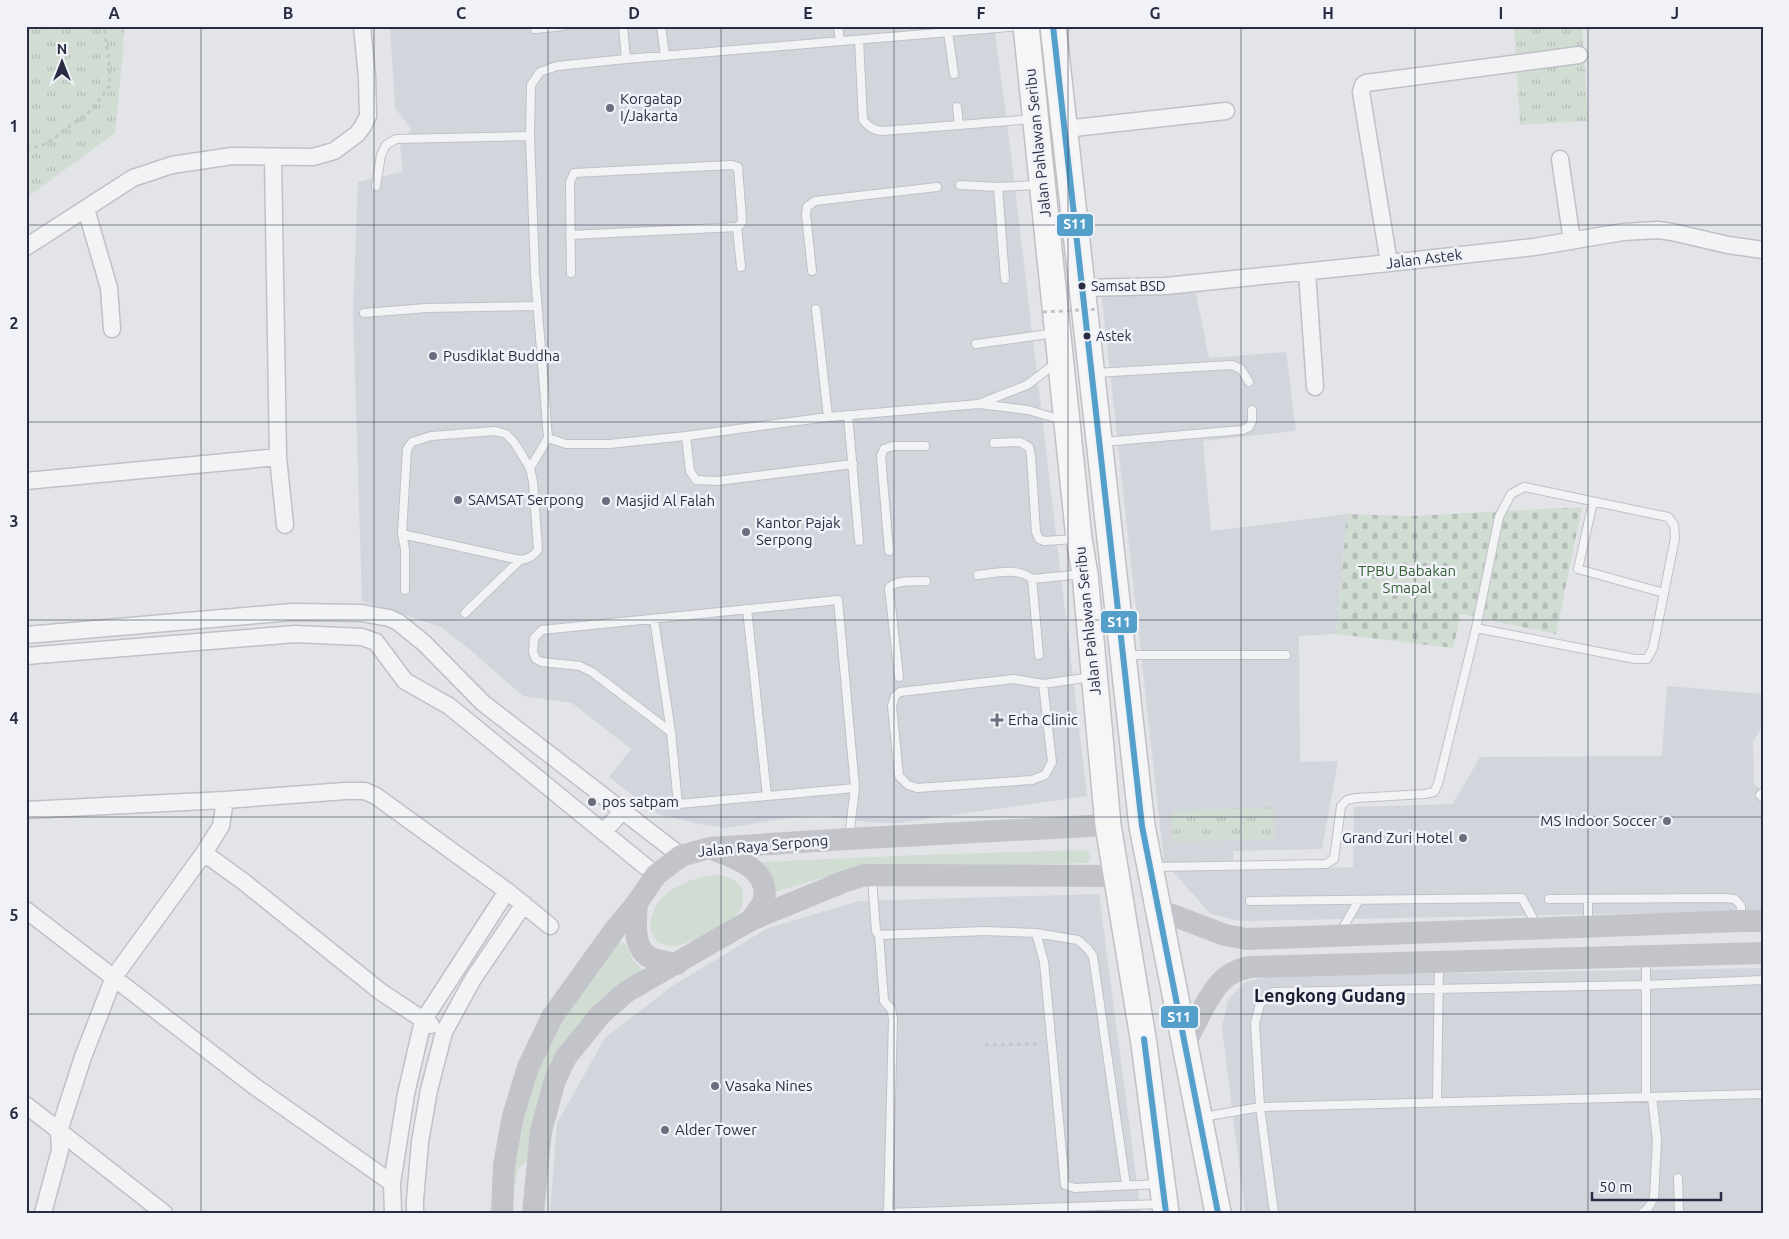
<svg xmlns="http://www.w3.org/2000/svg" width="1789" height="1239" viewBox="0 0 1789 1239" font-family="Ubuntu,sans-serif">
  <defs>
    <pattern id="grass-tufts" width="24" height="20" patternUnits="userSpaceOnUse" patternTransform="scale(1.25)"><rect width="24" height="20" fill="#d1dcd3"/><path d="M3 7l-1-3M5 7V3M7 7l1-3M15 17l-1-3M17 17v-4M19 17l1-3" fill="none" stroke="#b3bdb6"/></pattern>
    <pattern id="cemetery-stones" width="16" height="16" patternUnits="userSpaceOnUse" patternTransform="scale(1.25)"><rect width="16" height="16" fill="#d1dcd3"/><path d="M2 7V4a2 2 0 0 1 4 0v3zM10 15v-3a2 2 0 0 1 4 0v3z" fill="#b3bdb6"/></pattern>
  </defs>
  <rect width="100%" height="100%" fill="#e3e4e8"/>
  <path fill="#d3d5dd" d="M390,26H994L1010,146L1087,796L898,823L867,822L825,816L795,817L726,828L694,823L657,814L609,777L631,749L572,703L523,696L475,654L441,627L362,601L353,311L358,182L403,172L400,147L411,129L395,108Z
    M1101,291L1196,293L1209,358L1286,352L1296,431L1203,441L1211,531L1347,514L1336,634L1299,636L1300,762L1338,761L1322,849L1233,851L1234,871L1353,867L1354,807L1453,804L1480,757L1662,756L1667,686L1763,694V726L1753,742L1754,784L1763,792V911L1240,921L1211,914L1164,862Z
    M1099,894L1141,1213H550L557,1123L605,1038L672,986L768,928L859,901Z
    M1763,968V1213H1245L1222,1027L1228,1000L1245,982L1270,976Z"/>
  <path fill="url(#grass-tufts)" d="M26,26H124L123,51L115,133L26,198Z
    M1582,26L1588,121L1520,125L1514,27Z
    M1273,807L1275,839L1173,842L1171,811Z"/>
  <path fill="url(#cemetery-stones)" d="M1582,507L1556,634L1461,614L1453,648L1336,634L1347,514L1413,516Z"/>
  <path fill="#d1dcd3" d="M1087,850L1091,858L1087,863L895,868L828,876L772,893L770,873L762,862L919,855Z
    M714,875C723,875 736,878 741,887C744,894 744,906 739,912C726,926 703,936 686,943C661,954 642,934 654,910C664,888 692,878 714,875Z
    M620,942L626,944L632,958L646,974L602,1008L528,1160L520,1167L517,1172L511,1209L506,1206L533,1077L559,1023L596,969Z"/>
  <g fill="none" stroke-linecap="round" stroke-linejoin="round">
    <defs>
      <path id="lane" d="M623,26L626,59
        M661,26L665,56
        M838,26L840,41
        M1022,26L626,59L557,66L540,72L531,85L530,136L535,274L548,438L566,444H609L686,436L828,417L979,404L1028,410L1062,420
        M535,29L563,26
        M948,32L954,74
        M859,40L863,120C869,127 873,130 882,131L959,125
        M957,107L959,125L1032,119
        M960,185L998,187L1038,185
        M376,186L381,155L386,145L396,139L530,136
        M998,187L1005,279
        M737,227L741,267
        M570,235L737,227L741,224L742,220L738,167L732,165L574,173L570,182L571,273
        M812,271L806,214L807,207L815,201L937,187
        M816,309L828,417
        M364,313L426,308L537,306
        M976,344L1056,333
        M1095,373L1232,365L1241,369L1249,382
        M981,403L1027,385L1056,363
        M848,415L859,541
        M686,436L690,471L696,480L717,481L853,464
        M1102,442L1242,430L1249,427L1252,421V410
        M994,443L1020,442L1029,447L1031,456L1036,532L1039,539L1044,541L1075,539
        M1593,502L1578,569L1664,593
        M402,534L407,449L412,442L431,436L495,431L506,434L514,442L530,468
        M889,551L881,456L884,449L893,446H925
        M978,575C996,573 1018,567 1032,579
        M405,590V549L402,534L520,560C529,559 534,556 538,549L533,482L530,468L548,438
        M747,609L767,796
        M465,613L520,560
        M654,619L671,732L678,804L855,788
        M1039,655L1032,579L1083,574
        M1126,655H1286
        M899,677L889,588C897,579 914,582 926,581
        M1043,684L1052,762L1045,775L1032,780L917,788L908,785L899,776L892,706L895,696L900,692L1014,679L1043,684L1092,677
        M671,732L592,672L580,666L542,662L536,659L533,652L534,638L542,630L838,600L855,788L849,837
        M1763,792L1760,795L1763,798
        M1154,867L1326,864L1334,859L1341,806L1347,800L1356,798L1425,794L1434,792L1438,784L1476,628L1499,517L1511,494L1524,487L1668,517L1674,525L1675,538L1653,648L1647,659H1635L1476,628
        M872,878L876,931L879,935L986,931L1036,933L1044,962L1065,1185L1075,1188L1158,1184
        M1549,899L1724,898L1735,899L1741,906V918
        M1588,899V924
        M1250,901L1522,898L1537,926
        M1341,931L1359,900
        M1036,933L1078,940L1087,948L1093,956L1126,1185
        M879,935L884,1001L891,1009L893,1019L888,1212
        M1646,1097V959
        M1437,1102L1439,963
        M1203,1117L1260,1107L1763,1094
        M1678,1178L1679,1213
        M886,1213L1161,1204
        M1274,1213L1260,1107L1255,1023L1260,1004L1273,992L1646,985L1763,980
        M1642,1213L1648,1208L1654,1198L1657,1140L1652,1097"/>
      <path id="street" d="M1065,129L1226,111
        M273,158L278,457L285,525
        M1560,159L1572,241
        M86,209L109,288L112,329
        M26,247L133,178L172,165L232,156L313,157L334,151L357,134L363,126L368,116L367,77L362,26
        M1389,263L1361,92L1363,85L1366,83L1579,55
        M1307,272L1315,387
        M1083,288L1166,286L1389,263L1534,247L1623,232L1658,230L1672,232L1728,245L1763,250
        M26,481L278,457
        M26,635L292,612L362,613L389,618L398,622L424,643L483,703L681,856
        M26,656L295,634L362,637L376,642L405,681L449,706L656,875
        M26,810L225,800L345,791H365L376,796L507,891L550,926
        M603,832L623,811
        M204,853L244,882L381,992L431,1025
        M26,910L254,1086L392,1183
        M26,1105L164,1213
        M43,1213L60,1150L59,1131L83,1057L114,977L204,853L221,826L225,800
        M393,1213L392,1183L406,1094L423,1021L507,891
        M415,1213V1200L420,1142L429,1090L444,1032L473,979L524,904"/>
      <path id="primary" d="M1026,26L1079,539L1085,574L1108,825L1144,1044L1166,1213
        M1053,26L1142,826L1218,1213"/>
    </defs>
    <use href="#lane" stroke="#c0c1c6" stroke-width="10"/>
    <use href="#street" stroke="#c0c1c6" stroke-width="19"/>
    <use href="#primary" stroke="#bfc1c6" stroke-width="28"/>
    <path stroke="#c4c5cb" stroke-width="3" stroke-dasharray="4 4" stroke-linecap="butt" d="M26,149L46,144L93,109L110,85L109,62L104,26
      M985,1045L1040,1044"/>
    <use href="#lane" stroke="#f2f3f5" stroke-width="8"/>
    <use href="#street" stroke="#f2f3f5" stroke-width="16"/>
    <path stroke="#c3c4ca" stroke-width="22" d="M714,850C736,858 770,870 764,899C762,906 755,914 751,920
      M637,903C636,920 632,947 649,957C657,961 668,962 677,964
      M1159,910L1225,935L1247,939L1741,921H1763
      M1184,1045C1195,1026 1209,991 1225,978C1233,971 1241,969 1250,967L1763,953
      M502,1213L504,1165L513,1116L528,1067L552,1017L616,928L637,903L656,875L681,856L709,848L848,839L1108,825
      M533,1213L541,1131L555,1080L566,1057L600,1015L626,992L751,920L843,882L865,875L1116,876"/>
    <use href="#primary" stroke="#f6f6f7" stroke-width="25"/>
    <path stroke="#c4c5cb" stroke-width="3" stroke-dasharray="4 4" stroke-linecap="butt" d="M1043,312L1098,309"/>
    <defs>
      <path id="bus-1" d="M1053,26L1142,826L1218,1213
        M1144,1039L1166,1213"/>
    </defs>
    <use href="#bus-1" stroke="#f1f2f8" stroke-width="10"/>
    <use href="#bus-1" stroke="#55a0cb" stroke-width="6"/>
  </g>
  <path fill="none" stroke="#282d43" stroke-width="1" stroke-opacity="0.55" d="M201,26V1213M374,26V1213M548,26V1213M721,26V1213M894,26V1213M1068,26V1213M1241,26V1213M1415,26V1213M1588,26V1213M26,225H1763M26,422H1763M26,620H1763M26,817H1763M26,1014H1763"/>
  <g fill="#696d7d" stroke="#f1f2f8" stroke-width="2">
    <circle cx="610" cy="108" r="5"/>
    <circle cx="433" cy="356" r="5"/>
    <circle cx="458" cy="500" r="5"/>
    <circle cx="606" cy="501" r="5"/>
    <circle cx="746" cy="532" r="5"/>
    <path d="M994.5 712.5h5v5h5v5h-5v5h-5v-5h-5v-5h5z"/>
    <circle cx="592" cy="802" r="5"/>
    <circle cx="1667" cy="821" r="5"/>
    <circle cx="1463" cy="838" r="5"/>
    <circle cx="715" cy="1086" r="5"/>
    <circle cx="665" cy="1130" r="5"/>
  </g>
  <g fill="#282d43" stroke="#f1f2f8" stroke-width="2">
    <circle cx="1082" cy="286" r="4.5"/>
    <circle cx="1087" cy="336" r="4.5"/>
  </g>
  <g text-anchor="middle" stroke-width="5" stroke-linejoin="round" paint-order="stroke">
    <g font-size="14" fill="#282d43" stroke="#f1f2f8" text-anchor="start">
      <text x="1091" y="291">Samsat BSD</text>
      <text x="1096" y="341">Astek</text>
    </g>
    <g font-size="15" fill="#282d43" stroke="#f1f2f8" text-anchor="start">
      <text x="620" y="104">Korgatap<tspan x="620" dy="17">I/Jakarta</tspan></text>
      <text x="443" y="361">Pusdiklat Buddha</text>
      <text x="468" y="505">SAMSAT Serpong</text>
      <text x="616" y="506">Masjid Al Falah</text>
      <text x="756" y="528">Kantor Pajak<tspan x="756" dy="17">Serpong</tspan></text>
      <text x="1008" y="725">Erha Clinic</text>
      <text x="602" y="807">pos satpam</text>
      <text x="1657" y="826" text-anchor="end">MS Indoor Soccer</text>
      <text x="1453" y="843" text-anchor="end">Grand Zuri Hotel</text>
      <text x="725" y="1091">Vasaka Nines</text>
      <text x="675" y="1135">Alder Tower</text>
    </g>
    <g font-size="15" fill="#282d43" stroke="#f1f2f8">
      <text transform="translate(1038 143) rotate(-96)" y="5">Jalan Pahlawan Seribu</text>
      <text transform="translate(1424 259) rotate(-7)" y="5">Jalan Astek</text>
      <text transform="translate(1088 621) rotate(-96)" y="5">Jalan Pahlawan Seribu</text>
      <text transform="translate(763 846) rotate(-5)" y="5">Jalan Raya Serpong</text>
    </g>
    <g font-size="15" fill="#355f35" stroke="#f1f2f8">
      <text x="1407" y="576">TPBU Babakan<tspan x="1407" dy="17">Smapal</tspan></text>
    </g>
    <g font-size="18" font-weight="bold" fill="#1a1f34" stroke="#f1f2f8">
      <text x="1330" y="1002">Lengkong Gudang</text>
    </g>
  </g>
  <g stroke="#f1f2f8" stroke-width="2">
    <rect x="1056" y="213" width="38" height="24" rx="5" fill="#55a0cb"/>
    <rect x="1100" y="610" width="38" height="24" rx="5" fill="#55a0cb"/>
    <rect x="1160" y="1005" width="39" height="24" rx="5" fill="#55a0cb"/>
  </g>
  <g font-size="14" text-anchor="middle" font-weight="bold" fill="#fff">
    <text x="1075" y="229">S11</text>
    <text x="1119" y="627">S11</text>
    <text x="1179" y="1022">S11</text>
  </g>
  <rect width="1789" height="1239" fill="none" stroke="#f1f2f8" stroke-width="55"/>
  <g transform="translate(62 62)" stroke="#f1f2f8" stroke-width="4" paint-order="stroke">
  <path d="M0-4L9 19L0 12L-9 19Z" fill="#282d43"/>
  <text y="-8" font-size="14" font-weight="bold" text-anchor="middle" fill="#282d43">N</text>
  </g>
  <path d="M1592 1192v8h129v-8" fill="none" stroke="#282d43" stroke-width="2.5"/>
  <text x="1599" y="1192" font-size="15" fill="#282d43" stroke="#f1f2f8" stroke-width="4" paint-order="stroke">50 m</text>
  <rect x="28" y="28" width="1734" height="1184" fill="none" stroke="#282d43" stroke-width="2"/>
  <g font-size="16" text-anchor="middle" font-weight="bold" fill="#282d43">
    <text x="114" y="19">A</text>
    <text x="288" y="19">B</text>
    <text x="461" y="19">C</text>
    <text x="634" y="19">D</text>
    <text x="808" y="19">E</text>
    <text x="981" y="19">F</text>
    <text x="1155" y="19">G</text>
    <text x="1328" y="19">H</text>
    <text x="1501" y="19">I</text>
    <text x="1675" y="19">J</text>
    <text x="14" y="132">1</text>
    <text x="14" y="329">2</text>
    <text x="14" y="527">3</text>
    <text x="14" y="724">4</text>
    <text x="14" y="921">5</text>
    <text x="14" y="1119">6</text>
  </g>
</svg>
